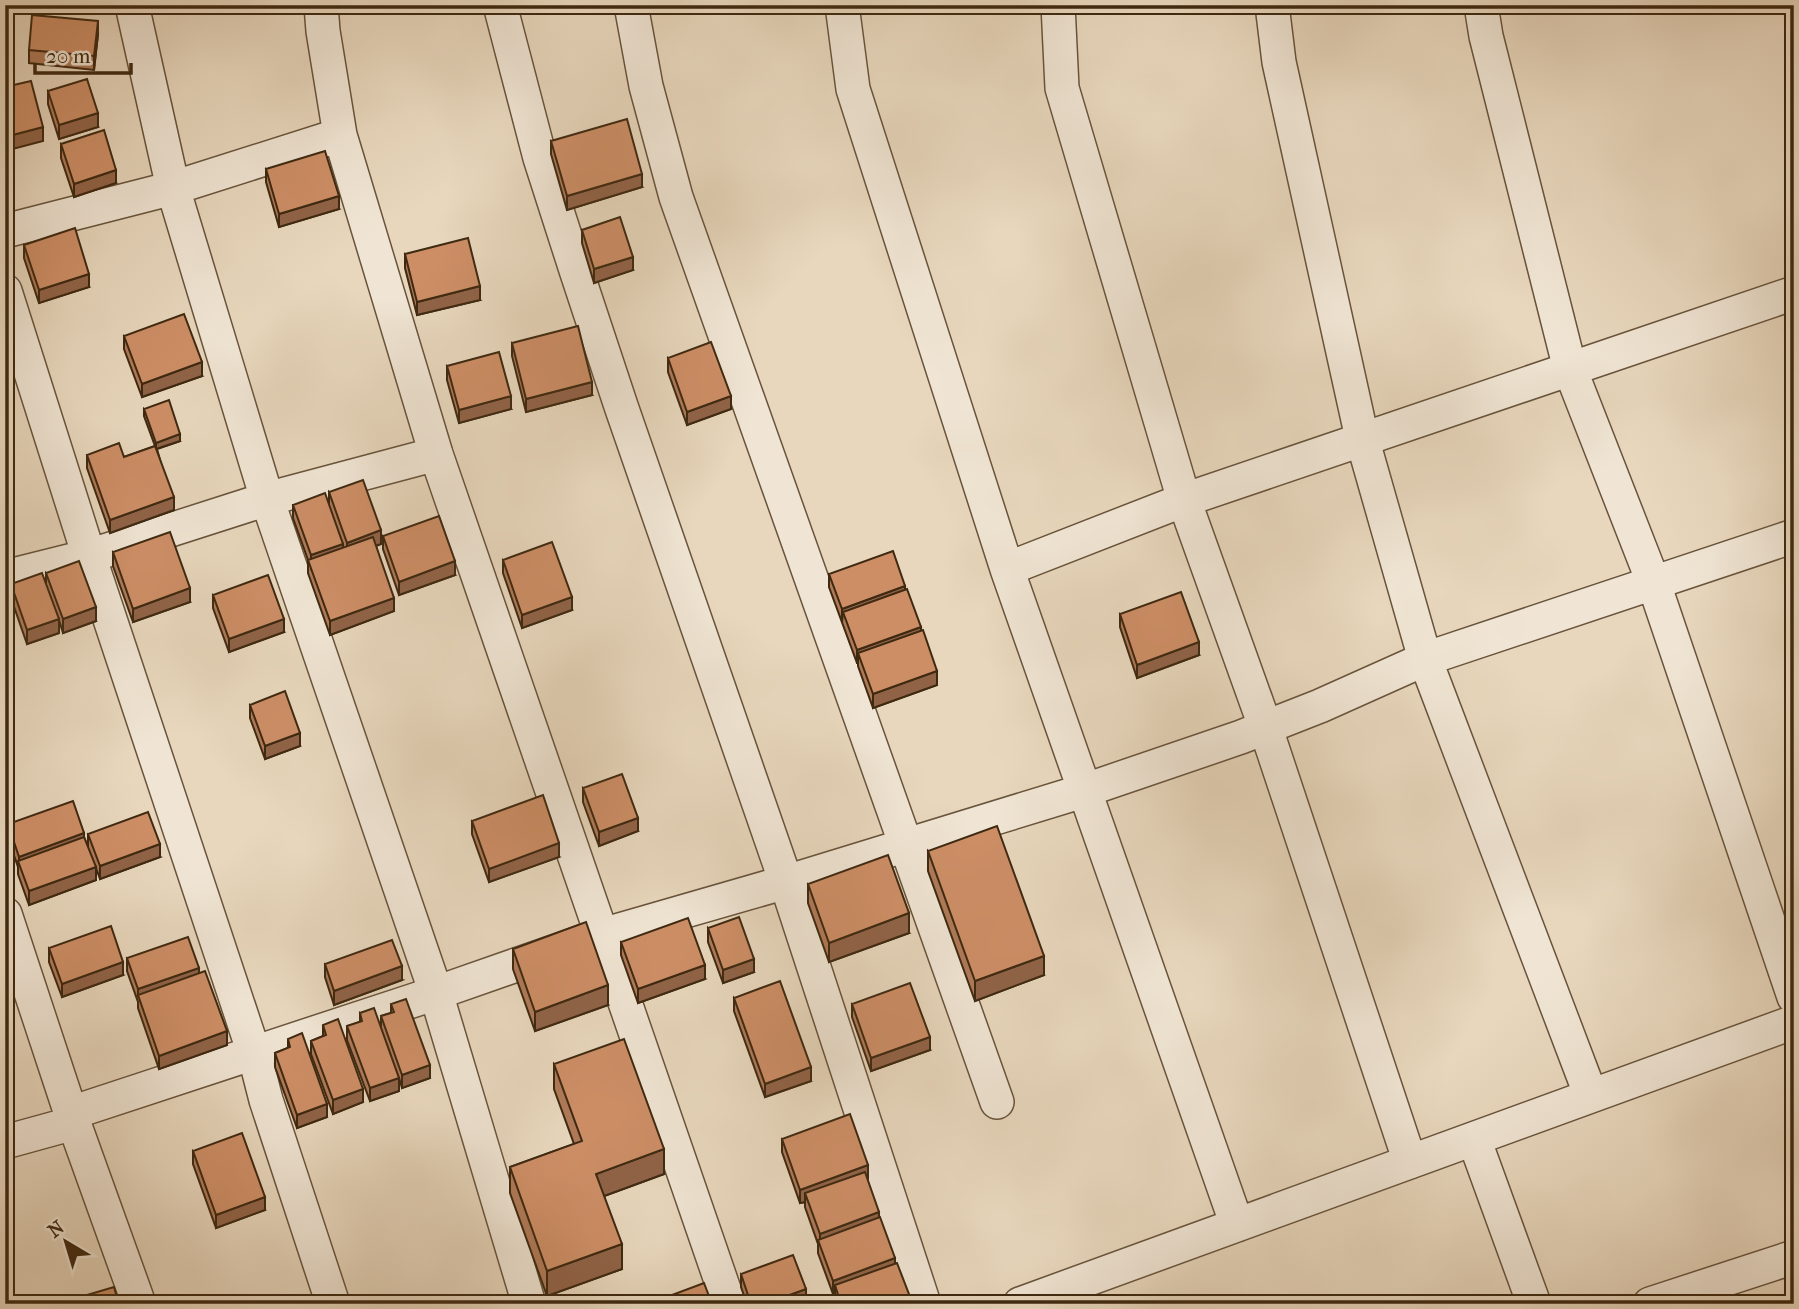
<svg xmlns="http://www.w3.org/2000/svg" width="1799" height="1309" viewBox="0 0 1799 1309" font-family="'IM FELL French Canon',serif">
  <rect width="100%" height="100%" fill="#e8d7bd"/>
  <filter id="stains"><feTurbulence type="fractalNoise" baseFrequency=".00286" numOctaves="4"/><feColorMatrix values="0 0 0 0 .2 0 0 0 0 .09 0 0 0 0 .02 0 0 0 .5 -.17"/></filter>
  <radialGradient id="worn" r=".72"><stop offset=".6" stop-color="#630" stop-opacity="0"/><stop offset="1" stop-color="#630" stop-opacity=".3"/></radialGradient>
  <g fill="none" stroke-linecap="round" stroke-linejoin="round">
    <defs>
      <path id="street" d="M132,5L173,188L267,499L436,993L529,1304
        M321,5L323,31L340,135L436,454L729,1304
        M500,5L540,158L576,270L621,406L786,882L924,1304
        M631,5L646,86L676,197L997,1102
        M842,5L853,89L1007,569L1237,1225
        M1058,5L1062,88L1184,500L1265,726L1410,1162
        M1272,5L1279,62L1362,438L1425,659L1591,1096
        M1481,5L1486,36L1570,369L1654,584L1794,997
        M5,231L173,188L340,135
        M5,291L89,556L254,1053L266,1100L333,1304
        M1007,569L1184,500L1794,293
        M5,577L89,556L267,499L436,454
        M5,914L74,1123L139,1304
        M71,1113L436,993L602,935L786,882L1083,791L1241,737L1320,706L1425,659L1794,536
        M1474,1139L1534,1304
        M5,1142L74,1123
        M1020,1304L1794,1022
        M1650,1304L1794,1257"/>
    </defs>
    <use href="#street" stroke="#68543c" stroke-width="36"/>
    <use href="#street" stroke="#f0e5d4" stroke-width="33"/>
  </g>
  <path fill="#b07a58" stroke="#3e2911" stroke-width="2" d="M640,5H698V12H640Z
    M765,5H815V8L765,10Z
    M98,34L94,70L29,63V50Z
    M48,91L98,127L59,139L48,104Z
    M551,141L642,187L567,210L551,154Z
    M61,144L116,183L74,197L61,158Z
    M266,169L339,209L279,227L266,182Z
    M582,230L633,270L594,283L582,243Z
    M24,245L89,287L39,303L24,258Z
    M405,254L480,300L417,315L405,268Z
    M124,336L202,376L142,397L124,349Z
    M512,343L592,395L526,412L512,356Z
    M668,358L731,409L687,425L668,372Z
    M447,366L511,409L459,423L447,380Z
    M144,409L180,441L157,449L174,510L110,533L87,468V455L124,457L155,446L144,416Z
    M329,492L381,544L376,546L394,611L330,635L308,573V560L293,518V505H329Z
    M383,536L455,575L399,595L383,549Z
    M113,552L190,602L133,622L113,566Z
    M503,560L572,610L522,628L503,573Z
    M46,573L96,621L63,633L59,620V633L27,644L11,598V584L46,585Z
    M829,574L905,590L921,630L937,685L873,708L858,666V663H857L829,587Z
    M213,595L284,632L229,652L213,608Z
    M1120,614L1199,655L1137,678L1120,627Z
    M250,705L300,746L265,759L250,718Z
    M583,788L638,831L599,846L583,802Z
    M472,821L559,857L489,882L472,834Z
    M8,824L84,837L88,847V834L160,857L100,879L96,868V880L29,905L18,874V867L8,838Z
    M928,851L1044,975L975,1001L928,871Z
    M808,884L909,933L829,962L808,903Z
    M708,928L754,972L723,983L708,942Z
    M621,942L705,979L638,1003L621,955Z
    M49,948L123,975L62,997L49,962Z
    M513,949L608,1005L535,1031L513,969Z
    M127,958L199,973L227,1045L159,1069L138,1008V1002L127,971Z
    M325,964L402,980L334,1005L325,977Z
    M734,998L811,1081L765,1097L734,1011Z
    M391,1004L430,1078L402,1088L399,1078V1091L370,1101L347,1040V1026L360,1022V1013L381,1029V1016L391,1013Z
    M852,1004L930,1050L871,1071L852,1017Z
    M323,1025L363,1102L333,1114L311,1054V1041L323,1036Z
    M288,1039L327,1117L297,1128L275,1067V1053L288,1048Z
    M554,1064L664,1174L604,1196L622,1269L547,1296L510,1193V1167L574,1144L554,1089Z
    M782,1139L868,1179H867L879,1217L895,1263L912,1304H836L835,1294H833L818,1253V1244L805,1207V1202L800,1203L782,1152Z
    M193,1151L265,1210L216,1228L193,1164Z
    M741,1274L806,1302L802,1304H747L741,1287Z"/>
  <path fill="#906347" stroke="#3e2911" stroke-width="2" d="M98,21V34L94,70V56Z
    M13,74V88L5,90V76Z
    M98,113V127L59,139V125Z
    M43,127V141L5,151V137Z
    M116,170V183L74,197V184Z
    M642,174V187L567,210V196Z
    M339,196V209L279,227V214Z
    M633,257V270L594,283V269Z
    M89,274V287L39,303V290Z
    M480,286V300L417,315V302Z
    M202,362V376L142,397V384Z
    M592,382V395L526,412V399Z
    M511,396V409L459,423V410Z
    M731,396V409L687,425V412Z
    M180,434V441L156,449V443Z
    M174,497V510L110,533V520Z
    M381,530V544L347,556V543Z
    M343,544V557L311,569V555Z
    M455,561V575L399,595V582Z
    M905,586V600L843,612L842,623V609Z
    M190,588V602L133,622V609Z
    M572,597V610L522,628V615Z
    M394,598V611L330,635V621Z
    M96,607V621L63,633V619Z
    M59,619V633L27,644V630Z
    M284,619V632L229,652V639Z
    M921,627V640L858,653V663H857V650Z
    M1199,642V655L1137,678V665Z
    M937,671V685L873,708V694Z
    M300,733V746L265,759V746Z
    M638,818V831L599,846V832Z
    M84,833V846L19,864V857Z
    M559,843V857L489,882V869Z
    M160,844V857L100,879V866Z
    M96,867V880L29,905V891Z
    M909,913V933L829,962V943Z
    M1044,956V975L975,1001V981Z
    M754,959V972L723,983V970Z
    M123,962V975L62,997V984Z
    M705,965V979L638,1003V989Z
    M402,966V980L334,1005V991Z
    M199,968V981L138,996V989Z
    M608,985V1005L535,1031V1012Z
    M227,1031V1045L159,1069V1056Z
    M930,1037V1050L871,1071V1058Z
    M430,1065V1078L402,1088V1075Z
    M811,1067V1081L765,1097V1084Z
    M399,1078V1091L370,1101V1088Z
    M363,1089V1102L333,1114V1100Z
    M327,1104V1117L297,1128V1115Z
    M664,1149V1174L596,1199V1174Z
    M868,1165V1179L808,1201L805,1193V1202L800,1203V1190Z
    M265,1197V1210L216,1228V1215Z
    M879,1212V1226L820,1243V1234Z
    M622,1244V1269L547,1296V1271Z
    M895,1258V1272L835,1285V1294H833V1281Z
    M806,1289V1302L802,1304H765Z"/>
  <path fill="#cd8e66" stroke="#3e2911" stroke-width="2" d="M32,15L98,21L94,56L29,50Z
    M5,45L13,74L5,76Z
    M87,79L98,113L59,125L48,91Z
    M31,81L43,127L5,137V87Z
    M627,119L642,174L567,196L551,141Z
    M104,130L116,170L74,184L61,144Z
    M325,151L339,196L279,214L266,169Z
    M620,217L633,257L594,269L582,230Z
    M75,228L89,274L39,290L24,245Z
    M468,238L480,286L417,302L405,254Z
    M184,314L202,362L142,384L124,336Z
    M578,326L592,382L526,399L512,343Z
    M711,342L731,396L687,412L668,358Z
    M499,352L511,396L459,410L447,366Z
    M169,400L180,434L156,443L144,409Z
    M119,443L124,457L155,446L174,497L110,520L87,455Z
    M363,480L381,530L347,543L329,492Z
    M325,493L343,544L311,555L293,505Z
    M439,516L455,561L399,582L383,536Z
    M170,532L190,588L133,609L113,552Z
    M373,537L394,598L330,621L308,560Z
    M552,542L572,597L522,615L503,560Z
    M893,551L905,586L842,609L829,574Z
    M79,561L96,607L63,619L46,573Z
    M42,573L59,619L27,630L11,584Z
    M268,575L284,619L229,639L213,595Z
    M907,589L921,627L857,650L843,612Z
    M1181,592L1199,642L1137,665L1120,614Z
    M923,630L937,671L873,694L858,653Z
    M285,691L300,733L265,746L250,705Z
    M622,774L638,818L599,832L583,788Z
    M543,795L559,843L489,869L472,821Z
    M73,801L84,833L19,857L8,824Z
    M148,812L160,844L100,866L88,834Z
    M997,826L1044,956L975,981L928,851Z
    M84,837L96,867L29,891L18,861Z
    M888,855L909,913L829,943L808,884Z
    M739,917L754,959L723,970L708,928Z
    M688,918L705,965L638,989L621,942Z
    M586,922L608,985L535,1012L513,949Z
    M111,926L123,962L62,984L49,948Z
    M188,937L199,968L138,989L127,958Z
    M392,940L402,966L334,991L325,964Z
    M205,971L227,1031L159,1056L138,995Z
    M780,981L811,1067L765,1084L734,998Z
    M910,983L930,1037L871,1058L852,1004Z
    M406,999L430,1065L402,1075L381,1016L394,1012L391,1004Z
    M374,1008L399,1078L370,1088L347,1026L362,1021L360,1013Z
    M338,1019L363,1089L333,1100L311,1041L326,1035L323,1025Z
    M302,1033L327,1104L297,1115L275,1053L290,1047L288,1039Z
    M624,1039L664,1149L596,1174L622,1244L547,1271L510,1167L582,1141L554,1064Z
    M850,1114L868,1165L800,1190L782,1139Z
    M242,1133L265,1197L216,1215L193,1151Z
    M865,1172L879,1212L820,1234L805,1193Z
    M880,1217L895,1258L833,1281L818,1240Z
    M793,1255L806,1289L765,1304H751L741,1274Z
    M897,1263L912,1302L907,1304H841L835,1285Z
    M704,1283L712,1304H648Z
    M114,1287L119,1304H60V1303Z"/>
  <rect width="1799" height="1309" fill="none" stroke="#e8d7bd" stroke-width="28"/>
  <rect x="7" y="7" width="1785" height="1295" fill="none" stroke="#3e2911" stroke-width="3.5"/>
  <rect x="14" y="14" width="1771" height="1281" fill="none" stroke="#3e2911" stroke-width="2"/>
  <g transform="translate(66 1242) rotate(322)" stroke="#f0e5d4" stroke-width="5" paint-order="stroke">
  <path d="M0-5L12 26L0 18L-12 26Z" fill="#3e2911"/>
  <text y="-10" font-size="19" font-weight="bold" text-anchor="middle" fill="#3e2911">N</text>
  </g>
  <path d="M35 63v10h96v-10" fill="none" stroke="#3e2911" stroke-width="3.5"/>
  <text x="46" y="63" font-size="21" fill="#3e2911" stroke="#f0e5d4" stroke-width="5" paint-order="stroke">20 m</text>
  <rect width="100%" height="100%" filter="url(#stains)"/>
  <rect width="100%" height="100%" fill="url(#worn)"/>
</svg>
